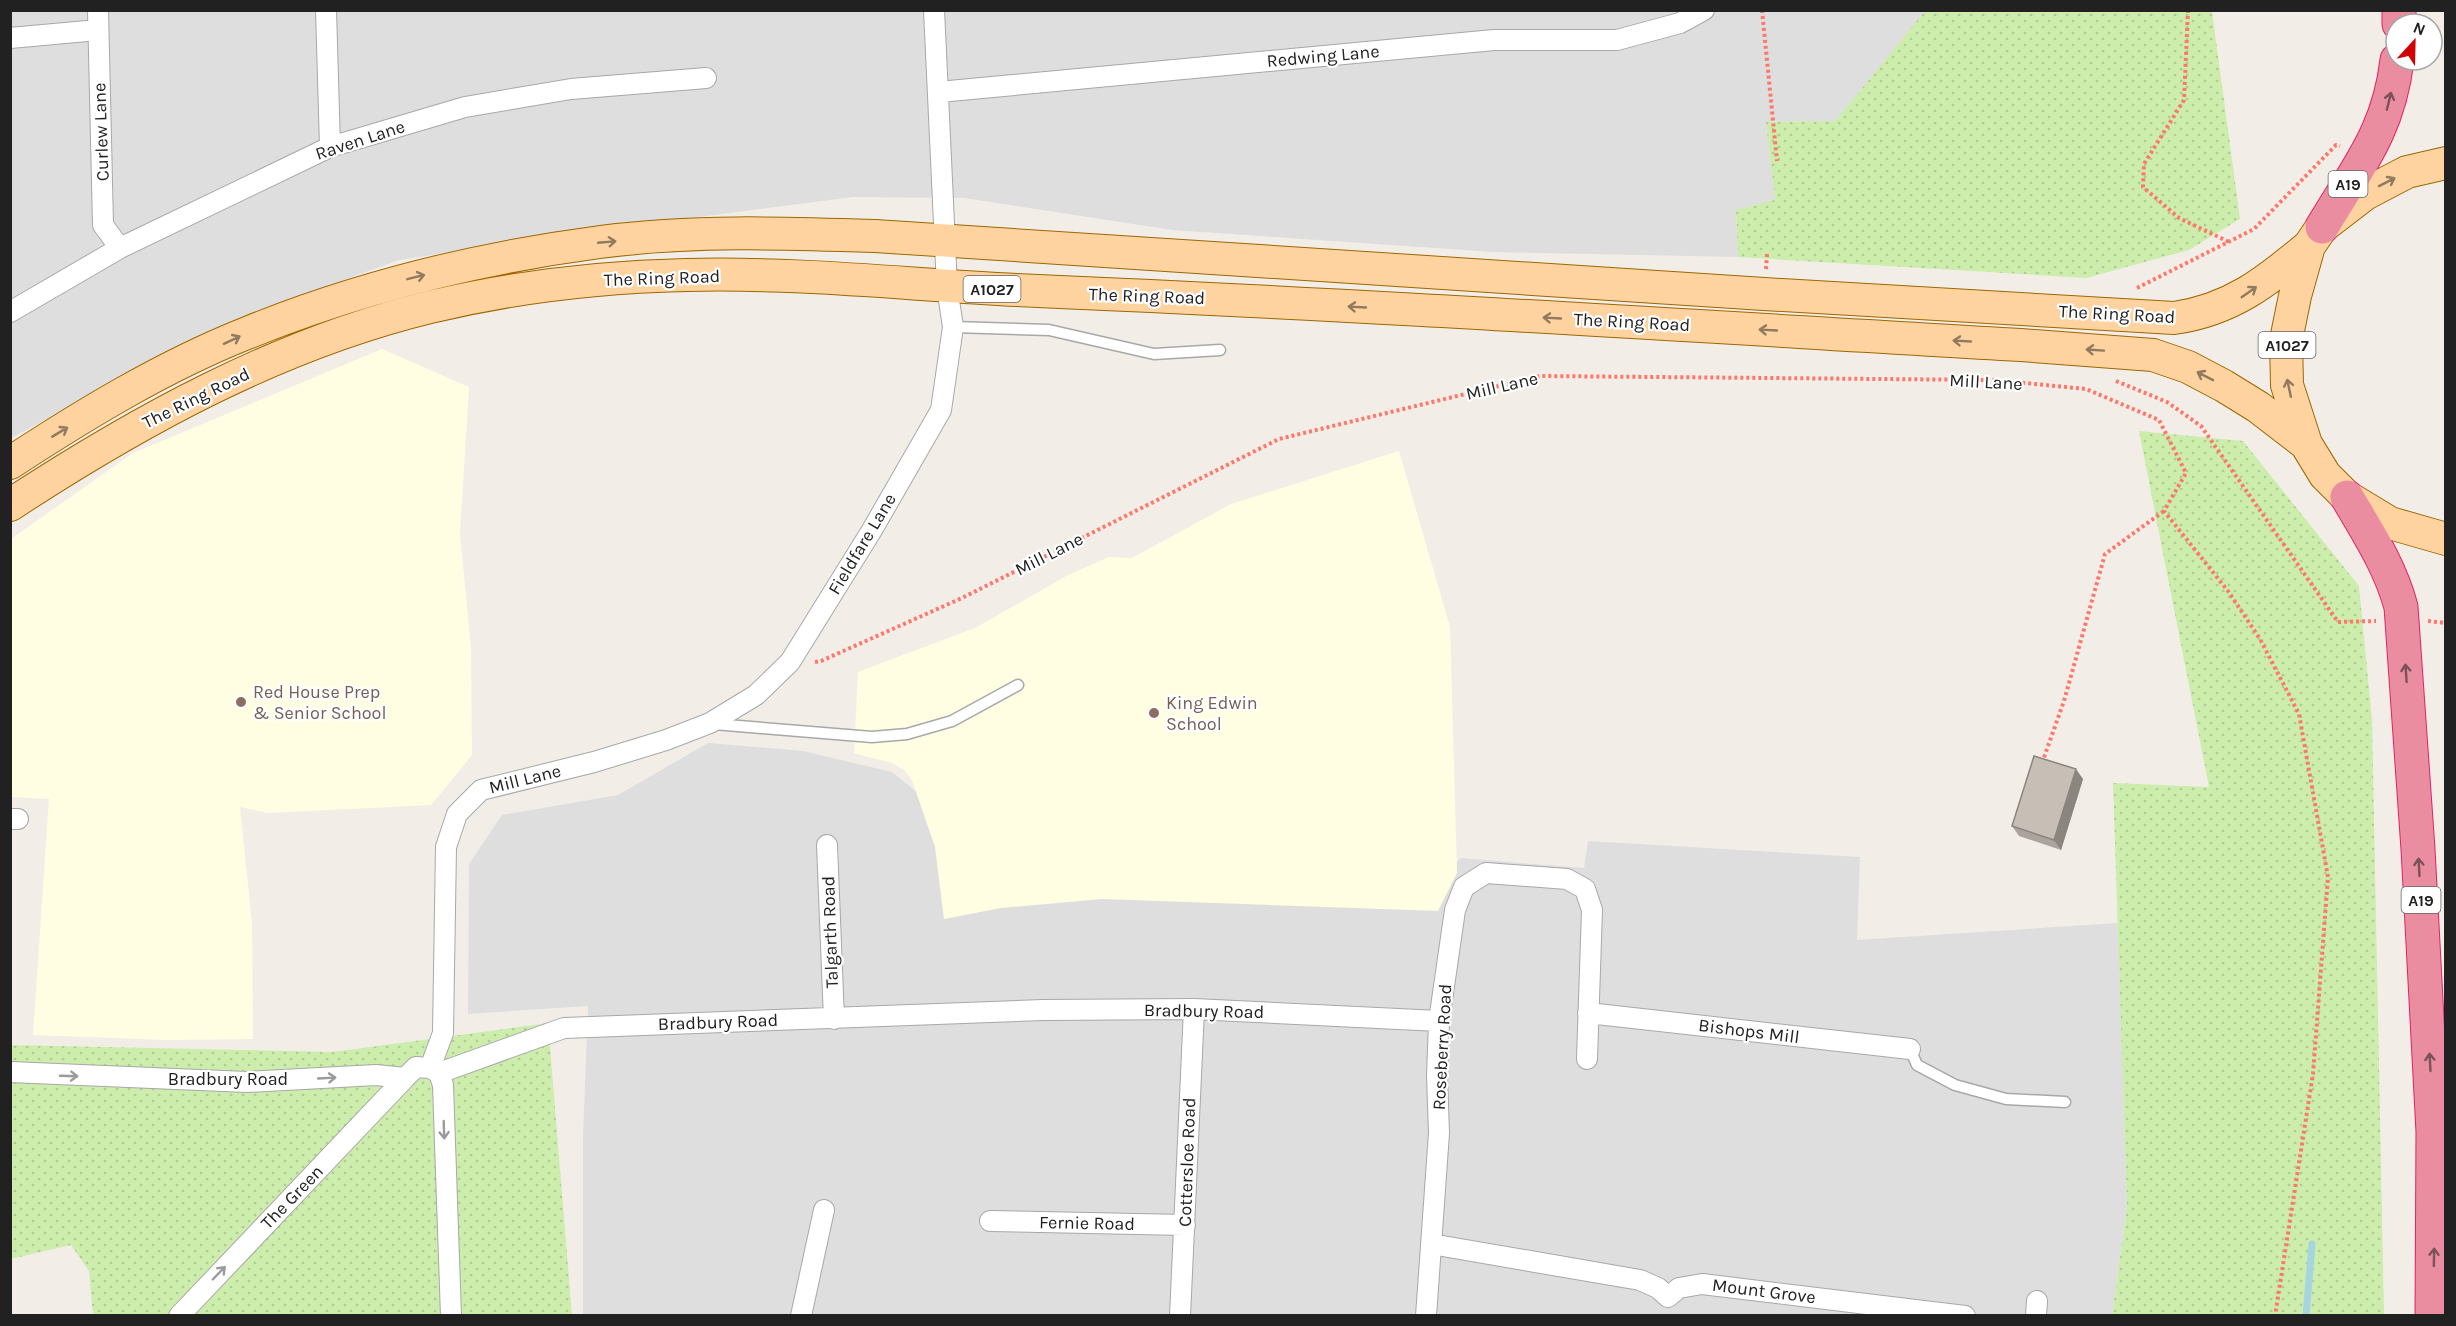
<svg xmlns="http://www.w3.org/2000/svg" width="2456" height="1326" viewBox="0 0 2456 1326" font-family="Karla,sans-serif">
  <defs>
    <pattern id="grass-dots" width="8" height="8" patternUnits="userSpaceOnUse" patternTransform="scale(1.5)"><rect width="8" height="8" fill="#cdedac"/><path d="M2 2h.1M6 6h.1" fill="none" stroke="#b0cb94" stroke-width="1.8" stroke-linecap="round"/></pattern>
  </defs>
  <rect width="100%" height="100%" fill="#f2eee7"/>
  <path fill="#dfdede" d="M11,11H1926L1835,121L1767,122L1775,201L1736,210L1738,257L1493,252L1172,230L964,198L853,197L607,229L399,260L244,316L11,438Z
    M708,743L803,751L892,772L939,810L1436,894L1460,858L1584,868L1588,841L1860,857L1857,940L2118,923L2127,1207L2112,1315H583V1136L588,1006L468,1014L469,864L502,815L618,795Z"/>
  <path fill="#fffee3" d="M382,349L469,387L460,533L471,648L472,755L431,805L267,813L240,807L252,924L253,1039L168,1040L33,1035L49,799L11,797V539L133,453Z
    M1399,451L1450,627L1457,873L1438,911L1102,899L1001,908L944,919L935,847L912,780L904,770L892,763L854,753L858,672L975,628L1068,575L1109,557L1132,558L1231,504Z"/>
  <path fill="url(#grass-dots)" d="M1926,10L2212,11L2240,219L2189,250L2086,278L1738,257L1736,210L1775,200L1766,122L1835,121Z
    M2139,431L2243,441L2359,586L2372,720L2384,1315H2112L2127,1207L2113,783L2209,787Z
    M548,1023L572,1315H93L89,1271L71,1245L11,1259L10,1045L333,1052Z"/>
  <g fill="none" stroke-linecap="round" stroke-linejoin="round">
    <path stroke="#a6d5e1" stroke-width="7" d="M2306,1316L2312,1244"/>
    <defs>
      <path id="lane" d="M953,327L1049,330L1154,354L1220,350
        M714,724L872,737L907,734L952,721L1018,685
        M1910,1049L1917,1065L1955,1085L2006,1099L2065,1102"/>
      <path id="street" d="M98,10L103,225L120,248
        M326,10L330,147
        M10,38L98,30
        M939,92L1494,40H1617L1680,23L1704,10
        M10,312L120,248L330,147L465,107L571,89L706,78
        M10,819H18
        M827,845L834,1019
        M1588,1013L1910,1049
        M430,1068L443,1033L446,847L457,814L481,790L594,762L666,740L710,723L756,695L790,662L872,530L941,410L953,327L947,287L934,10
        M10,1072L247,1082L376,1075L405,1078L416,1067L430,1068L439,1073
        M439,1073L564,1028L1043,1010L1194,1009L1439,1021
        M439,1073L443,1085L451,1316
        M990,1221L1185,1225
        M1431,1244L1640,1280L1658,1288L1668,1297L1679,1288L1702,1284L1965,1316
        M179,1316L405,1078
        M801,1316L824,1210
        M1180,1316L1194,1009
        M1426,1316L1439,1133L1437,1076L1439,1021L1455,910L1464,887L1486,873L1567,879L1585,889L1592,910L1587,1059
        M2036,1316L2037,1301"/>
      <path id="primary" d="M2446,163L2407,172L2365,194L2322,227L2309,246L2295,296L2286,340L2287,385L2306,444L2325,475L2347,497L2390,523L2446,539
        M10,463C85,414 164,366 247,333C360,287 479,258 600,242C691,230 784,233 875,236L1764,294L2174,318C2231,310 2266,282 2309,246
        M10,505C140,420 278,344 430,307C513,287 601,277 686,275C804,272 921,286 1038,291C1366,305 1693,326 2021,345L2153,355L2188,367L2224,386L2258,407L2306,444"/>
      <path id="highway" d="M2399,10V24
        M2322,227C2357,168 2389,131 2397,60
        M2347,497C2368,533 2390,566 2401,607L2418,849L2433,1132L2432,1316"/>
    </defs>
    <use href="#lane" stroke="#a8a8a8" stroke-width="13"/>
    <use href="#street" stroke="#a8a8a8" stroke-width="22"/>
    <use href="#primary" stroke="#9e6600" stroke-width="34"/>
    <use href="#highway" stroke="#e32168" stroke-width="35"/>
    <path stroke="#ff776b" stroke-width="4" stroke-dasharray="3 3" stroke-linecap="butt" d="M1762,10L1777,161
      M2188,10L2184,100L2144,164L2143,187L2179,218L2229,242
      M1766,269L1767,254
      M2137,288L2254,229L2336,145L2340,146
      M2116,381L2167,402L2201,426L2338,622L2376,621
      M2428,621L2446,623
      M815,662L821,661L962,598L1279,439L1540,376L1994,380L2086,389L2159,420L2186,473L2164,511L2228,591L2260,639L2299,714L2328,877L2313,1074L2275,1316
      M2042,763L2064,701L2105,554L2164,511"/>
    <use href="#lane" stroke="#fff" stroke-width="10"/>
    <use href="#street" stroke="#fff" stroke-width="20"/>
    <use href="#primary" stroke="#ffd39f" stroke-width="32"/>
    <use href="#highway" stroke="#eb8da0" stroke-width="33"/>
  </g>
  <path fill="#aba39d" d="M2083,779L2061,850L2019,836L2012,826Z"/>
  <path fill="#8b857f" d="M2076,769L2083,779L2061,850L2054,840Z"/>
  <path fill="#c7beb6" stroke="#8b857f" stroke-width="1.5" d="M2034,756L2076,769L2054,840L2012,826Z"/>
  <defs><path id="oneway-shaft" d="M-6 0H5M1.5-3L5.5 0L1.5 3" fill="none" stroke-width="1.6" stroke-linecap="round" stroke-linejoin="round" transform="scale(1.5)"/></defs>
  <g stroke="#7c525a">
    <use href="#oneway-shaft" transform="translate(2389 101) rotate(-76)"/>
    <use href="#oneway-shaft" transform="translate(2406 673) rotate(-94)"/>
    <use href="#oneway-shaft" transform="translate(2419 867) rotate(-93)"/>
    <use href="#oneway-shaft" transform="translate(2430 1062) rotate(-93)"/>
    <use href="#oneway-shaft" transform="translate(2434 1257) rotate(-89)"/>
  </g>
  <g stroke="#907a60">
    <use href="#oneway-shaft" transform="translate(2387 182) rotate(-27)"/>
    <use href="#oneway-shaft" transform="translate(607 242) rotate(-5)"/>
    <use href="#oneway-shaft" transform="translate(416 277) rotate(-14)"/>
    <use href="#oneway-shaft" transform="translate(2249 292) rotate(-35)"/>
    <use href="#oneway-shaft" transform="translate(1357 307) rotate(-177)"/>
    <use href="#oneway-shaft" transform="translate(1552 318) rotate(-177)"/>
    <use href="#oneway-shaft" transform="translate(1768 330) rotate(-177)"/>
    <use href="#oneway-shaft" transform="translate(232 340) rotate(-25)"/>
    <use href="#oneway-shaft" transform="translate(1962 341) rotate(-177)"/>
    <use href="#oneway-shaft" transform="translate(2095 350) rotate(-176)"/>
    <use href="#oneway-shaft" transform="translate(2205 376) rotate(-153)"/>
    <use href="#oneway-shaft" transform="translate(2289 388) rotate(-102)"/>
    <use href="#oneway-shaft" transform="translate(60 432) rotate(-31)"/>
  </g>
  <g stroke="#9b9b9b">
    <use href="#oneway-shaft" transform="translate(69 1076) rotate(2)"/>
    <use href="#oneway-shaft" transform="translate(327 1078) rotate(-3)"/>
    <use href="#oneway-shaft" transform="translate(444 1130) rotate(88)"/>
    <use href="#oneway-shaft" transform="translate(219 1273) rotate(-46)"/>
  </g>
  <g fill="#8d6e63" stroke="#fff" stroke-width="2">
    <circle cx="241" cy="702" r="6"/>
    <circle cx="1154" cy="713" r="6"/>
  </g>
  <g text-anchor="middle" stroke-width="4.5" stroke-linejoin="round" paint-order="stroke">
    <g fill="#fff" stroke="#646464" stroke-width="1.5">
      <rect x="2328.5" y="171" width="39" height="26" rx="4.5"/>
      <rect x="963.5" y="276" width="57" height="26" rx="4.5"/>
      <rect x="2258.5" y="332" width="57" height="26" rx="4.5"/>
      <rect x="2401.5" y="887" width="39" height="26" rx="4.5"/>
    </g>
    <g font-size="16" font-weight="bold" fill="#212121">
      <text x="2348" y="190">A19</text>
      <text x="992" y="295">A1027</text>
      <text x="2287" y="351">A1027</text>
      <text x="2421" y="906">A19</text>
    </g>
    <g font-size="18" fill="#212121" stroke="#fff">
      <text transform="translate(1323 56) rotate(-5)" y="6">Redwing Lane</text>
      <text transform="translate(101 132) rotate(-92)" y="6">Curlew Lane</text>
      <text transform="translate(360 140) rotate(-18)" y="6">Raven Lane</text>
      <text transform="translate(662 278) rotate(-2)" y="6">The Ring Road</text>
      <text transform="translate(1147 296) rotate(2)" y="6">The Ring Road</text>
      <text transform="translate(2117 314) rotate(3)" y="6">The Ring Road</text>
      <text transform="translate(1632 322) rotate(3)" y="6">The Ring Road</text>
      <text transform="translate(1986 382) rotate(3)" y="6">Mill Lane</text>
      <text transform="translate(1502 386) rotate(-13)" y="6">Mill Lane</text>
      <text transform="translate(196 398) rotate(-26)" y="6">The Ring Road</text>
      <text transform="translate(862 544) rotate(-59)" y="6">Fieldfare Lane</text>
      <text transform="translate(1049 554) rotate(-27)" y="6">Mill Lane</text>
      <text transform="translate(525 779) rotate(-14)" y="6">Mill Lane</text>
      <text transform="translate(830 932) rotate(-92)" y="6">Talgarth Road</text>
      <text transform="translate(1204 1011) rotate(1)" y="6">Bradbury Road</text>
      <text transform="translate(718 1022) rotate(-2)" y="6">Bradbury Road</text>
      <text transform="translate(1749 1031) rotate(7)" y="6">Bishops Mill</text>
      <text transform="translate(1442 1047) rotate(-87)" y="6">Roseberry Road</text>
      <text x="228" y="1085">Bradbury Road</text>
      <text transform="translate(1187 1162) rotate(-88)" y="6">Cottersloe Road</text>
      <text transform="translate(292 1197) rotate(-46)" y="6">The Green</text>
      <text transform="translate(1087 1223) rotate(1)" y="6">Fernie Road</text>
      <text transform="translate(1764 1291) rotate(7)" y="6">Mount Grove</text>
    </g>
    <g font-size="18" fill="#785e54" stroke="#fff" text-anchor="start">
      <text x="253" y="698">Red House Prep<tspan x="253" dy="21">&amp; Senior School</tspan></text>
      <text x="1166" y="709">King Edwin<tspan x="1166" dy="21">School</tspan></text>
    </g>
  </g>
  <rect width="2456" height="1326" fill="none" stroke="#212121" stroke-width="24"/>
  <g transform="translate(2414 42) rotate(22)"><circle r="28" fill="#ffffff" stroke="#a6a6a6" stroke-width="1.5"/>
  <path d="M0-4.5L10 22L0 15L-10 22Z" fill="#d20005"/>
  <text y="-9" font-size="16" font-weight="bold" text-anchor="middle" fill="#212121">N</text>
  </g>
</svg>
